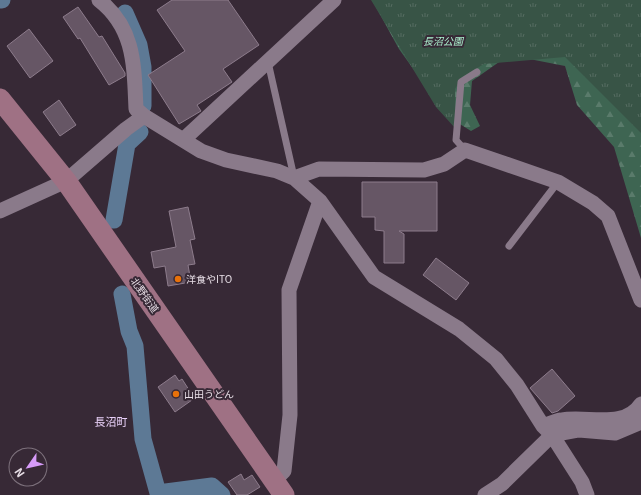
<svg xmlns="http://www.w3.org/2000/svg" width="641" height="495" viewBox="0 0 641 495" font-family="Georgia,'Noto Sans JP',serif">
  <defs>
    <pattern id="forest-firs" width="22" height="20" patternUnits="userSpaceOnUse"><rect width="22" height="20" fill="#3e6552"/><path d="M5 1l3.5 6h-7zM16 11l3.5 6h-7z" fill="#5a7b6b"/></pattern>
    <pattern id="park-tufts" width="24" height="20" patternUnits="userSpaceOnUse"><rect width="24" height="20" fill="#385446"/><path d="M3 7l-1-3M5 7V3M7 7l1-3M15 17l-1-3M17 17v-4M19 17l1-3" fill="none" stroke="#556c61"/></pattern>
  </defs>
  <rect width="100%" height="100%" fill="#372936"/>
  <path fill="url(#forest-firs)" d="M372,0H641V238L614,147L577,105L565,66L509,55L472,81L470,105L480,126L471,131L447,116L399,49Z"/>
  <path fill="url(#park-tufts)" d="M371,0H641V133L565,57L484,64L462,77L455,89V128L436,107Z"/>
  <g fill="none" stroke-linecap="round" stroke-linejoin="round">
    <path stroke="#5d7995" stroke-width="17" d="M0,0H2
      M125,13L139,45L143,67V106
      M114,220L127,144L140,132
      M122,294L129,331L135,346L143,439L158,493L212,486L222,495"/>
  </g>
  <path fill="#665665" stroke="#8d7c8c" d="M172,0H228L259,45L223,69L232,82L197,105L201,111L179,124L148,75L185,51L157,10Z
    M78,7L99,37L102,36L125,73V76L109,85L80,38L78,39L63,17Z
    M29,29L53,61L30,78L7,46Z
    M59,100L76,125L60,136L43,112Z
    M362,182H437V231H399L404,234V263H384V231L375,230V217H362Z
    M188,207L195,239L190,240L195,264L188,265L191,282L168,286L165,266L154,268L151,252L176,247L169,211Z
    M436,258L469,283L456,300L423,275Z
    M552,369L575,396L558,411L552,413L530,388Z
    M175,375L179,381L182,379L191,393L189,394L192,400L175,412L158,387Z
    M241,474L244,480L252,475L260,487L247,495H237L228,482Z"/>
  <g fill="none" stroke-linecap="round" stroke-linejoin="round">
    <path stroke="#8a7a8a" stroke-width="7" d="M268,62L294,177
      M465,150L456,140L461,82L477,72
      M509,246L558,182"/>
    <path stroke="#8a7a8a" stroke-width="15" d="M99,0C135,28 134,66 136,109L144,116L201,151L226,160L277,171L294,178L320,201L374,277L459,329L496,359L517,385L543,426L552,435L582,482L587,495
      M183,140L334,0
      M294,178L319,169L424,170L444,164L465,150L558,182L593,203L608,216L641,300
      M0,211L66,181L126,129L144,116
      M543,426C549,424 555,421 561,420C587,415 624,430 641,404
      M274,481L284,471L290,415L289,290L320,201
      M485,495L502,484L552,435L579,430L615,433L641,422"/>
    <path stroke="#9f7184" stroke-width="21" d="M0,99L66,181L284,495"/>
  </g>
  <g fill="#e8710a" stroke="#372936" stroke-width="1.5">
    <circle cx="178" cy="279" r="4"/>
    <circle cx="176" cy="394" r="4"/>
  </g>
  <g text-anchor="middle" stroke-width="4" stroke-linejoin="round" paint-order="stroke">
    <g font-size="10" font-style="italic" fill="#acf1cf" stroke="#372936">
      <text x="443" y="45">長沼公園</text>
    </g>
    <g font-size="10" fill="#e7dee6" stroke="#372936" text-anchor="start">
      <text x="186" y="283">洋食やITO</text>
      <text x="184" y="398">山田うどん</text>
    </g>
    <g font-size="10" fill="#e7dee6" stroke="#372936">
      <text transform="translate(145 295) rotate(55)" y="4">北野街道</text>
    </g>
    <g font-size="11" fill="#e8d0f8" stroke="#372936">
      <text x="111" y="426">長沼町</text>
    </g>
  </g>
  <g transform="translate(28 467) rotate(236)"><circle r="19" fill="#372936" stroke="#7d717c"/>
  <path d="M0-3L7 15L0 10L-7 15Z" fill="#d79bf9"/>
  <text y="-6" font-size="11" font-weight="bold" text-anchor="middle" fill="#e7dee6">N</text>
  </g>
</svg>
